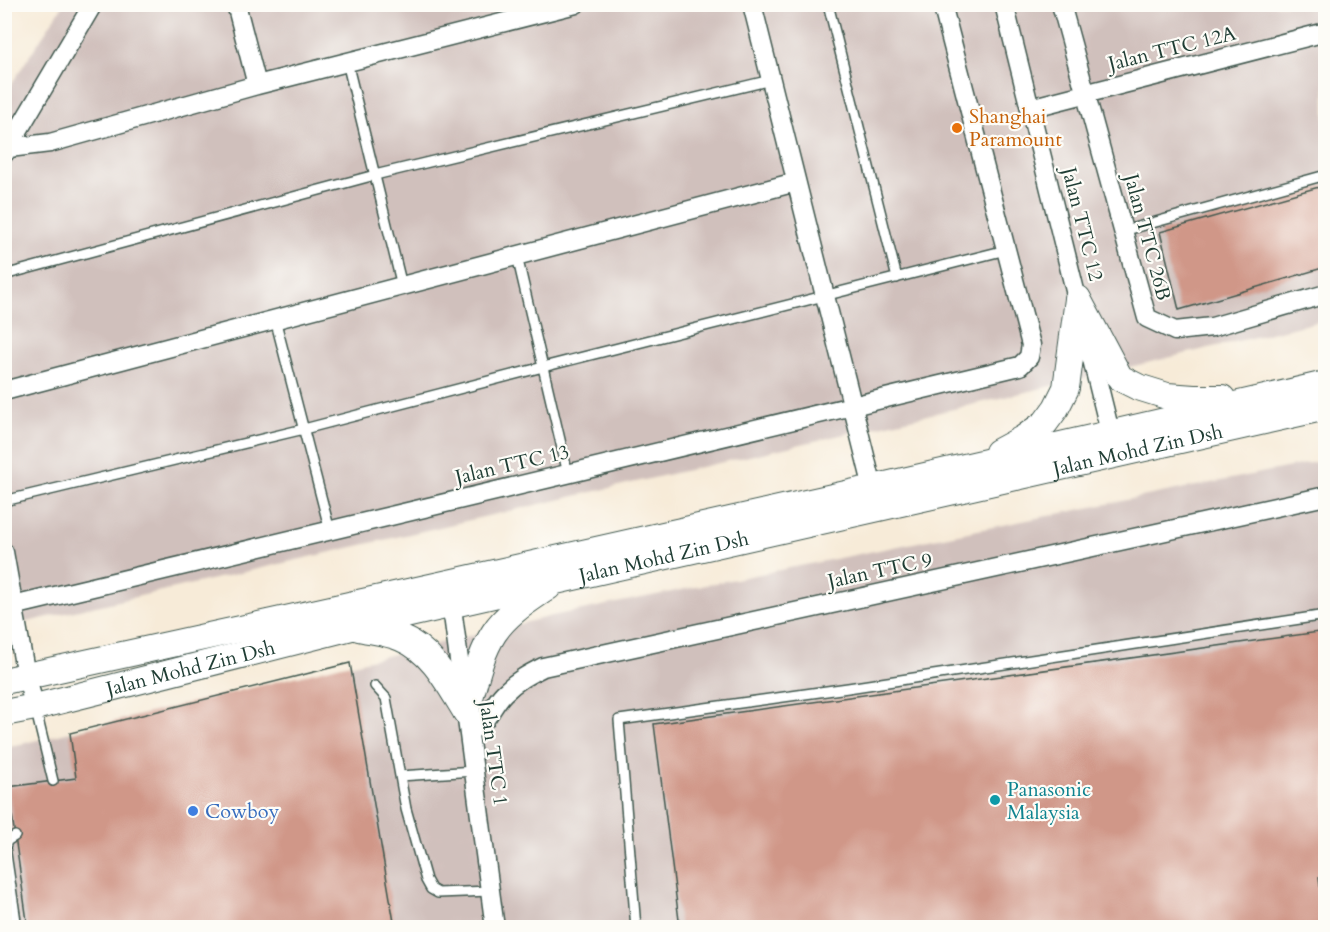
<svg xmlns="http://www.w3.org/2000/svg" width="1330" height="932" viewBox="0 0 1330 932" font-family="Cardo,serif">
  <rect width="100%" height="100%" fill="#fdfcf7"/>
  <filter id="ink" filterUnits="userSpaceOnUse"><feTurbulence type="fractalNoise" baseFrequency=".0167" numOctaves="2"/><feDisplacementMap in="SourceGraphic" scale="12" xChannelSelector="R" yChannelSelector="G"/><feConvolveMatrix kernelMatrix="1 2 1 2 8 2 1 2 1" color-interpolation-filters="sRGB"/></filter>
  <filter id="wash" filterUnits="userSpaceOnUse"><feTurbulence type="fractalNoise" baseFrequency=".008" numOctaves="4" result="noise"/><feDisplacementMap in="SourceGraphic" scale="24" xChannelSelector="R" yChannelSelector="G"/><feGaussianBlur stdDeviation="1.35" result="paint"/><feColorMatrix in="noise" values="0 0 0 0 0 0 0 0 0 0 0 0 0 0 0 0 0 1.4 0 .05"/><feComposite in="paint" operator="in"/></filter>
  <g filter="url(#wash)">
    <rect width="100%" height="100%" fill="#f7ebd8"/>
    <path fill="#d0c0bc" d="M63,5H1325V320L984,402L5,627L4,95Z
      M1325,460V927H5L4,748L552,616Z"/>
    <g id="blocks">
      <path fill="#d09788" d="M1326,185V267L1179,310L1160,232Z
        M1326,631V877L1319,878L1325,928H680L654,724Z
        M350,663L395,928H28L8,787L76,778L70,733Z"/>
    </g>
  </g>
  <g filter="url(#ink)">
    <use href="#blocks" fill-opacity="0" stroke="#3f574d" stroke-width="1.5"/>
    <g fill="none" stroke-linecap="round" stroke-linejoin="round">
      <defs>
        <path id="lane" d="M828,4L897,278
          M347,62L402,286
          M1123,231L1326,175
          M517,256L568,474
          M4,275L375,175L771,80
          M275,319L330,531
          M4,501L304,429L543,367L1006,250
          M375,686L386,698L400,776
          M35,707L53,781
          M474,771L400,776L406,809L426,880L431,889L438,893L490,891
          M15,836L7,841L5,847L17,928
          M636,928L619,720L848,688L1326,615"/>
        <path id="street" d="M236,4L257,85
          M752,4L873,488
          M1004,4L1113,444
          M1061,4L1147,318L1175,331L1212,327L1326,294
          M1030,108L1326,32
          M9,148L50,143L257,85L576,4
          M5,153L93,4
          M4,391L796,182
          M4,552L26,676L35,707
          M450,593L495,928
          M13,606L1020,366L1029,357L1031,345L942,4
          M469,731C487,725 491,706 504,693C516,681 527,675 543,667L1326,496"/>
        <g id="secondary">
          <path d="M1078,299L1120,378L1138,387L1167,396L1194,398H1222"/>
          <path d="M998,452L1024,438L1045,423L1056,408L1066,388L1078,299"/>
          <path d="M359,628C373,631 389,633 401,638C433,651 449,685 466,712"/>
          <path d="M4,681L449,583L873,488L1326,384"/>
          <path d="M466,712C474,686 479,656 494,633C507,613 529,600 548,587"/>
          <path id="s1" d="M4,713L35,707L352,627L1326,407"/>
        </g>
      </defs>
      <use href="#lane" stroke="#3f574d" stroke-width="12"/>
      <use href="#street" stroke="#3f574d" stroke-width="21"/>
      <use href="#secondary" stroke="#3f574d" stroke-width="28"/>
      <use href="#lane" stroke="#fff" stroke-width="9"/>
      <use href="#street" stroke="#fff" stroke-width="18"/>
      <use href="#secondary" stroke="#fff" stroke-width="26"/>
    </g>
  </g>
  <circle fill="#e8710a" stroke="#fdfcf7" stroke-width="2" cx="957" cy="128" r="6"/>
  <circle fill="#0f9aa8" stroke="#fdfcf7" stroke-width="2" cx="995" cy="800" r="6"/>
  <circle fill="#3f7fe0" stroke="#fdfcf7" stroke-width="2" cx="193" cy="811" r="6"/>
  <g text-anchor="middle" stroke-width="4.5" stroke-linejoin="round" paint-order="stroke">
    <g font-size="20" fill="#1f3d34" stroke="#fdfcf7">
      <text transform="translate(1172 48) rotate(-14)" y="7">Jalan TTC 12A</text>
      <text transform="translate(1083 224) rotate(76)" y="7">Jalan TTC 12</text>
      <text transform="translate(1148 237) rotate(75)" y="7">Jalan TTC 26B</text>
      <text dy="7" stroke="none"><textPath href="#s1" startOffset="1164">Jalan Mohd Zin Dsh</textPath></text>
      <text transform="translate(512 464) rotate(-13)" y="7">Jalan TTC 13</text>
      <text dy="7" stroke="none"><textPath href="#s1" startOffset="678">Jalan Mohd Zin Dsh</textPath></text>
      <text transform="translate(880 570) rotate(-12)" y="7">Jalan TTC 9</text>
      <text dy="7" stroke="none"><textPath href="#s1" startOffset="192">Jalan Mohd Zin Dsh</textPath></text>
      <text transform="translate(494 753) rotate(82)" y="7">Jalan TTC 1</text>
    </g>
    <g font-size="20" fill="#c56008" stroke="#fdfcf7" text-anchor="start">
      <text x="969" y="123">Shanghai<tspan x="969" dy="23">Paramount</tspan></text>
    </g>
    <g font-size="20" fill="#0d838f" stroke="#fdfcf7" text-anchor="start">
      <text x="1007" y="796">Panasonic<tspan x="1007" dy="23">Malaysia</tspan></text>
    </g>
    <g font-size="20" fill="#366cbe" stroke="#fdfcf7" text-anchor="start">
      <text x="205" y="818">Cowboy</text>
    </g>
  </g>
  <rect width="1330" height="932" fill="none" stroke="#fdfcf7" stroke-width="24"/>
</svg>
